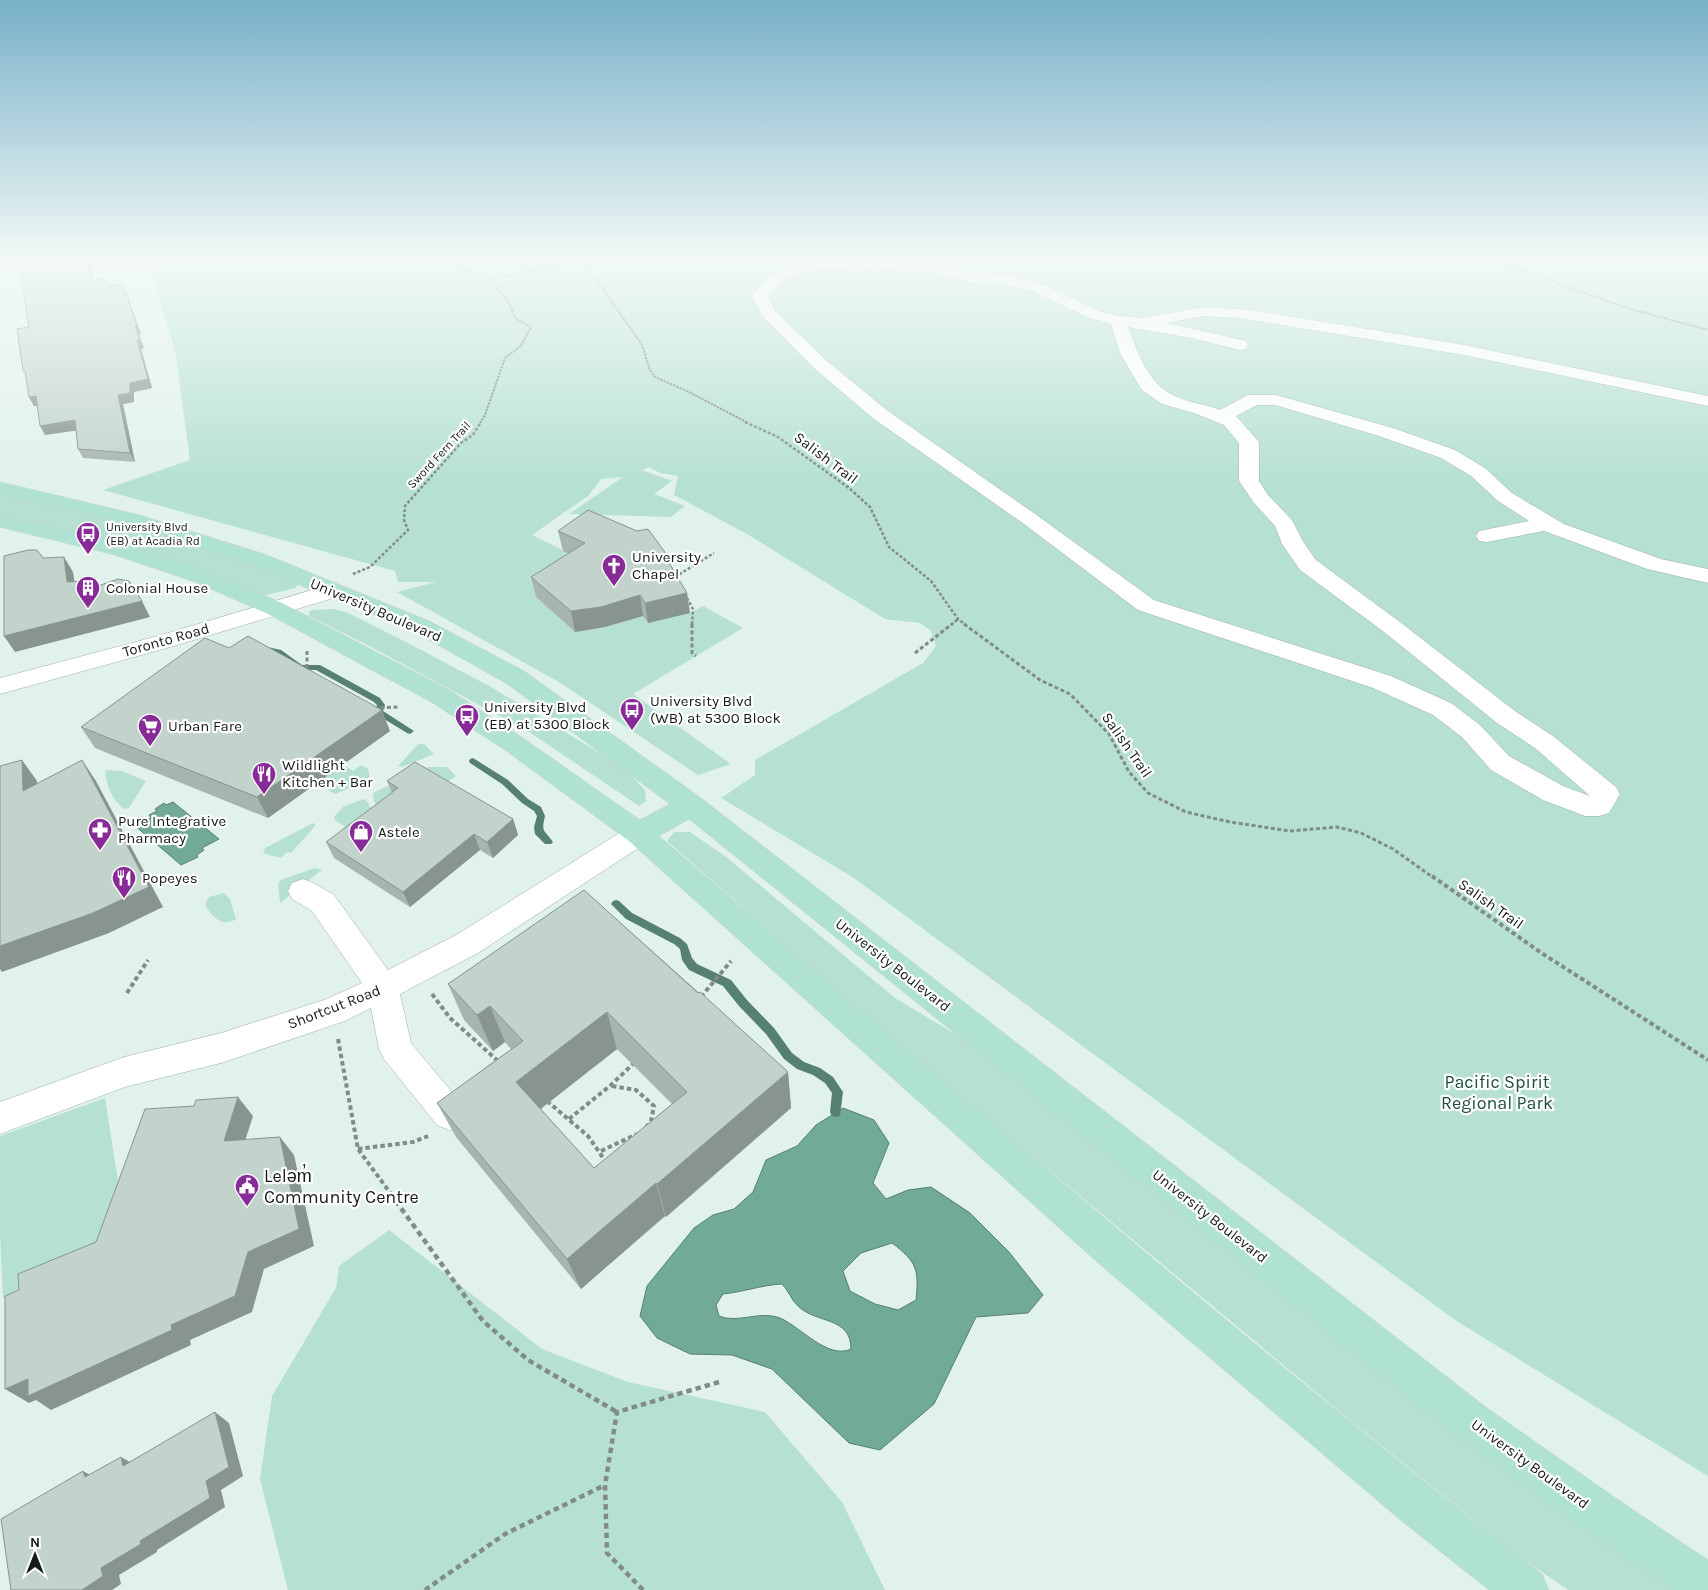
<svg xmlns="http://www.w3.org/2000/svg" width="1708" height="1590" viewBox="0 0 1708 1590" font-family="Karla,sans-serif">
  <rect width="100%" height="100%" fill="#e1f2ec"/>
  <path fill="#b6e1d2" d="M148,261H1708V1476L1455,1320L854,878L721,798L755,775V760L923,663L936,646L930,630L920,623L885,619L747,534L674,495L678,476L660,473L649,467L642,470L672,481L654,494L685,506L671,517L569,514L623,477L601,479L588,496L532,535L589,563L536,597L575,632L605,627L643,616L648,623L690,613L703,606L743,628L633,694L731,764L698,775L559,682L397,592L436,582H398L395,571L103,490L190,460L175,350Z
    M0,493L129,524L242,560L299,584L295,588L263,596L126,545L0,515Z
    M333,609L346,612L408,643L491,687L623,767L645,790L646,801L639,806L529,732L371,647L309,616V612L312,610Z
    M418,744H424L434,754L402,767L398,766Z
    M343,764L353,771L361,765L368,769L370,779L335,794L317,783Z
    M427,767H447L456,776L439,788L380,806L374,802L373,794L375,792Z
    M108,770L122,771L146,781L129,808L124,809C112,799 106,786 105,771Z
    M363,799L367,801L379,823L361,837L335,820L334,817L343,807Z
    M313,823L316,825L291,853L287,852L281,858L263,853L265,848Z
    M674,832H690L725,856L895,998L962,1038L1688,1590H1568L1520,1557L1347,1418L930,1071L667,841Z
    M315,868L322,870L280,903L278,885L280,880Z
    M224,893L230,899L236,919C221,928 211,916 205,904L209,897Z
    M105,1098L128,1245L3,1298L0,1233V1136Z
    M389,1230L542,1349L628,1382L765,1412L842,1502L885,1590H288L260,1479L272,1396L336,1288L339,1266Z"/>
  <path fill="#71ab98" stroke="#558072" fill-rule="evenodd" d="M173,802L219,839L202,848L204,850L197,855L198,857L181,865L134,825L142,820L144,822L151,818L149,815L157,811L155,809L164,803L166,805Z
    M843,1108L874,1120L889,1143L873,1183L886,1199L908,1190L931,1187L970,1213L1009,1252L1043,1295L1028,1313L976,1317L934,1404L880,1450L849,1443L772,1369L732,1355L690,1354L657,1338L640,1316L647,1286L694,1228L713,1215L734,1209L753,1192L766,1160L797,1146L816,1125ZM892,1243C917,1262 919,1269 916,1300L898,1310L875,1304L850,1291L843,1271L861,1253ZM782,1284C789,1291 791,1300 798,1306C816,1324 851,1316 851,1349C828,1360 801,1327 780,1318C760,1310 738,1324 719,1316L716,1305L723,1294C743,1292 762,1285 782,1284Z"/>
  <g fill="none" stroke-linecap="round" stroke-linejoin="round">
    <path fill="#558072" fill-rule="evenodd" d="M260,646H263L281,650L302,665H320L380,698L385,705L383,711L414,731L410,734L407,733L376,714L375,712L377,705L374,702L316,670H297L275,654L260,650L259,648Z
      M473,758L508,780L528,799L541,807L545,816C541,833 544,829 553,842L551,844H545L535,834L534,827L537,816L534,811L522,803L502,784L470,763L469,761L470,759Z
      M616,900L619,901L632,913L680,938L687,944L692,958L697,964L731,980L747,1000L774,1028L792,1053L804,1062L820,1068L833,1077L843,1092L840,1116L836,1117L832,1116L830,1112L832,1093L825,1083L813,1075L797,1069L784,1059L766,1034L739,1006L723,986L689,970L682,960L680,949L674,944L626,919L611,904L613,901Z"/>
    <defs>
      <path id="minor" d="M813,261H902L936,264L975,273L1012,275L1044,285L1099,311L1119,316L1142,318L1203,307L1252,310L1464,345L1708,396V406L1464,355L1239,318L1203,316L1167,323L1246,341L1248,345L1246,349L1240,350L1192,338L1128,327C1138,353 1148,384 1175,396C1189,403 1205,404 1220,410L1248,395H1276L1393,428L1455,450L1485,468L1512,493L1564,524L1661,559L1708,569V583L1647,569L1544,531L1487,542L1479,541L1476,536L1479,531L1529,521L1498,501L1471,476L1441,458L1379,436L1275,405H1257L1236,416L1259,442V481L1268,495L1292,520L1304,543L1316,560L1400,622L1515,711L1553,736L1616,787L1620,794L1609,813L1599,816H1585L1543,800L1491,770L1462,737L1433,715L1373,688L1138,610L1024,524L874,419L815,369L762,316L752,296C767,274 787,265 813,261ZM860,265L936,274L975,283L1011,285L1032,291L1087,317L1111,324L1120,353L1141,389L1162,404L1194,413L1224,425L1239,443V481L1254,503L1275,526L1282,544L1300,570L1384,632L1497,723L1535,748L1590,796L1563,786L1509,756L1480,725L1451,703L1391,676L1154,600L1038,516L888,411L827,361L775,311L768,296C793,263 825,272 860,265Z
        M332,584L340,586L343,591L340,596L174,646L0,694V678L158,636Z
        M639,823L649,827L653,834L649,841L478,953L400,994L411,1043L461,1103L466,1114L461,1125L449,1130L437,1125L384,1059L379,1049L371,1008L345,1021L221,1063L125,1087L0,1134V1102L124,1057L221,1033L324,1000L362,983L312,911L292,899L288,891L292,883L303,879L314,883L334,895L388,970L456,935L629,827Z"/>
      <path id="major" d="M0,482L139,515L264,554L429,621L524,671L701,798L1487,1408L1617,1499L1708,1560V1590H1672L1585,1531L1457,1438L689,819L659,836C950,1086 1239,1339 1542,1574L1549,1590H1489L1398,1518L1096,1261L629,841L505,750L433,703L268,614L195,582L115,555L0,527V515L130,545L211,572L284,604L451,691L523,738L640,820L670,804L506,683L413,631L248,564L126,524L0,494Z"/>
    </defs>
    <use href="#minor" stroke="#9eaea8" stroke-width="1"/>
    <use href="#major" stroke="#d0d1d1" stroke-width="1"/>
    <path stroke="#818c88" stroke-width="2" stroke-dasharray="2.5 1" stroke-linecap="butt" d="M448,261L463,270L490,279L508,301L516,319L531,327L521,346L505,358L485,415L480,423
      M583,261L588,272L598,282L642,345L650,370L655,377L689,392L748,423
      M1495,261L1627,308L1708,330
      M490,279L558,265L595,261"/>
    <path stroke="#818c88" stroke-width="2.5" stroke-dasharray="3 2" stroke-linecap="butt" d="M745,422L778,437L849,488L870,507L889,547L931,581L958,619L966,625
      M353,574L370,567L408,530L404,520L405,506L461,443L473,435L481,422
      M675,577L714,553
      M687,598L693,609L692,625
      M951,625L958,619"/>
    <path stroke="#818c88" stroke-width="3" stroke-dasharray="4 2.5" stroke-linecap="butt" d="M692,624V653L696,656
      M964,624L1040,680L1070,694L1109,734L1129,772L1148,793L1186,812L1230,822L1290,831L1337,827L1361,833L1393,849L1434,878
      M307,651V672
      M915,653L952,624
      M374,708L398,707"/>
    <path stroke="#818c88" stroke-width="4" stroke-dasharray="4.5 3" stroke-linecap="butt" d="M1432,876L1540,952L1708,1060
      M127,993L148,960
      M432,994L450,1018L499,1062
      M701,997L731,961
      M338,1039L358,1149L391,1194
      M612,1086L636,1090L654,1106L651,1121L646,1127
      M547,1101L588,1136L606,1162
      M569,1119L611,1085L634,1063
      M358,1149L413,1142L428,1136
      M601,1151L637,1134"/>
    <path stroke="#818c88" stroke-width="4.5" stroke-dasharray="5.5 4" stroke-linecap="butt" d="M390,1193L483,1321L528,1360L617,1412
      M425,1590L505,1534L605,1485
      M643,1590L607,1553L605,1485L617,1412L719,1382"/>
    <use href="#minor" fill="#fff" fill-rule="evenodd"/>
    <use href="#major" fill="#afe2d2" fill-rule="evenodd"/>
  </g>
  <path fill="#a7b5af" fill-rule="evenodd" d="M18,261H88L90,266L94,280L126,292L141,334L139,335L144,348L141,349L152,388L134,392V402L123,404L135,462L83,458L78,449L76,430L45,435L37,406H34L29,397V327Z
    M558,531L667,559L687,593L690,613L648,623L643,616L605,627L575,632L536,597L531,577L569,554L563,551Z
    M81,727L390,731L268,818L95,748Z
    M387,781L513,819L518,835L493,858L480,850L410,907L334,858L326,842L392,793Z
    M584,890L788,1072L791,1108L666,1217L665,1216L581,1289L456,1137L437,1103L511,1049L505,1042L493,1051L464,1020L448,984ZM617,1049L672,1104L594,1168L541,1109Z"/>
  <path fill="#88948f" d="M87,261L90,266L96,289L92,281Z
    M123,284L126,292L141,334L139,335L144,348L141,349L152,388L134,392V402L123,404L135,462L130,453L118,395L130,383L137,340Z
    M36,396L41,405L34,406L29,397Z
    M75,420L80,430L45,435L40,426Z
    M64,557L73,572L77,597L67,582Z
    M687,593L690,613L648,623L645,603Z
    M640,595L643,616L605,627L575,632L571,611Z
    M142,601L150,617L15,652L4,636Z
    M382,710L390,731L268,818L257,797Z
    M22,760L37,781L39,811L23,791Z
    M82,760L96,781L163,907L109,933L2,972L0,969V946Z
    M513,819L518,835L493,858L487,842Z
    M474,834L480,850L410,907L403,892Z
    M490,1006L505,1042L493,1051L477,1015Z
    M607,1012L617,1049L531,1116L516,1082Z
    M788,1072L791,1108L666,1217L657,1184Z
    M238,1097L253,1116L239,1160L224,1141Z
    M280,1137L294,1155L314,1246L264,1269L252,1312L190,1340L191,1345L51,1410L36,1400L29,1403L5,1389L28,1379L171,1325Z
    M656,1183L665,1216L581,1289L567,1259Z
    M215,1412L229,1423L243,1476L221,1490L225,1507L157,1550V1552L119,1575L121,1584L112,1590H82L101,1568L140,1541L206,1481Z
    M121,1457L137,1466H123Z
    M83,1471L101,1481L85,1477Z"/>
  <path fill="#c2d3cc" stroke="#88948f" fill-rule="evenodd" d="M18,261H87L92,281L106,278L108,286L123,284L137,326H135L140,340H137L148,379L130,383V393L118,395L130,453L78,449L75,420L40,426L36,396L29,397L25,371H23L17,329L29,327Z
    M588,510L637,531L648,529L667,555L665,556L687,593L645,603L640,595L601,607L571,611L531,577L585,543L558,531Z
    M28,550H37L43,558L64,557L67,582L83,581L95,587L118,579L129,581L142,601L4,636V556Z
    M248,636L382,710L257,797L81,727L205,638L229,648Z
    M22,760L23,791L82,760L149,887L93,913L0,946V766Z
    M415,762L513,819L487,842L474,834L403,892L326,842L398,788L387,781Z
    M584,890L698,993L700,992L788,1072L657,1184L656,1183L567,1259L437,1103L523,1041L490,1006L477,1015L448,984ZM607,1012L687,1092L594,1168L516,1082Z
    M238,1097L224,1141L280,1137L299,1229L248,1252L235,1296L171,1325L172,1330L28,1396V1379L5,1389V1296L19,1290L18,1274L96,1242L145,1109L194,1106L196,1100Z
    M215,1412L229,1467L206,1481L210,1498L140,1541L141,1544L101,1568L103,1576L82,1590H11L1,1519L83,1471L85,1477L121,1457L123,1466Z"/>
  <linearGradient id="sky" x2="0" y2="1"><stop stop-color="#78b0c8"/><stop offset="0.54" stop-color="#f2f9f6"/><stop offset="1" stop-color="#f2f9f6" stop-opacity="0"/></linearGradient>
  <rect width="1708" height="483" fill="url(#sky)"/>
  <defs>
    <symbol id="bus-pin" viewBox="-11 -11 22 30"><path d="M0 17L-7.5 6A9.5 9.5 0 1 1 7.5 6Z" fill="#872b96" stroke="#fff"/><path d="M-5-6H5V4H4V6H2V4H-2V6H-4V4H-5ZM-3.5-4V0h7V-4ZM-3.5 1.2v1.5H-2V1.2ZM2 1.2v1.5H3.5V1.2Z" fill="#fff"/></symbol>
    <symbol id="church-pin" viewBox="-11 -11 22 30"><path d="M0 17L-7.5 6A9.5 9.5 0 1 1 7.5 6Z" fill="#872b96" stroke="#fff"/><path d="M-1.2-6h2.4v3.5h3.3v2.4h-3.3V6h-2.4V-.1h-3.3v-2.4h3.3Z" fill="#fff"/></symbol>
    <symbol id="building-pin" viewBox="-11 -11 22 30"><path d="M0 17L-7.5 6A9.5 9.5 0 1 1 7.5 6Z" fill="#872b96" stroke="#fff"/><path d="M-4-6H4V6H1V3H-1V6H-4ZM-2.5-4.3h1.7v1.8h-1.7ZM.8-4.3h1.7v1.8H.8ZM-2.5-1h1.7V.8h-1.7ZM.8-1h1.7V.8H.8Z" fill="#fff"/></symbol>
    <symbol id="supermarket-pin" viewBox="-11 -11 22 30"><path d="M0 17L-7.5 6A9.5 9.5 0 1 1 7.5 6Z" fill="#872b96" stroke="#fff"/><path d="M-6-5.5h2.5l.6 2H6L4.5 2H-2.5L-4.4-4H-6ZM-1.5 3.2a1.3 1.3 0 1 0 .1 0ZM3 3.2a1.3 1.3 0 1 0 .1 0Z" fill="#fff"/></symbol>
    <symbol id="restaurant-pin" viewBox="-11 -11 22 30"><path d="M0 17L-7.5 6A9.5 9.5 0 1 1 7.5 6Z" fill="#872b96" stroke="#fff"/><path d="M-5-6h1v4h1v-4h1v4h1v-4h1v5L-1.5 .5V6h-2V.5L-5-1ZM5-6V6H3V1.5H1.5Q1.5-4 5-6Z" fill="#fff"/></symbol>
    <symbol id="pharmacy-pin" viewBox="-11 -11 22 30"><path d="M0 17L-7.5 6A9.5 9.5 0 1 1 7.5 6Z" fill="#872b96" stroke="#fff"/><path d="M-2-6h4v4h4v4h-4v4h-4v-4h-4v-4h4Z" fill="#fff"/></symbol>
    <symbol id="shop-pin" viewBox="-11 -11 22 30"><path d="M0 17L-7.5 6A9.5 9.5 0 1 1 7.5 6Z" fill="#872b96" stroke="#fff"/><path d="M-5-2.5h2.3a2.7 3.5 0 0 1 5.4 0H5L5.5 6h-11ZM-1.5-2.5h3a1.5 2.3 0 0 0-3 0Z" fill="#fff"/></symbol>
    <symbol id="civic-pin" viewBox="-11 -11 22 30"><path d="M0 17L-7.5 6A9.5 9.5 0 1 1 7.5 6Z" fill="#872b96" stroke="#fff"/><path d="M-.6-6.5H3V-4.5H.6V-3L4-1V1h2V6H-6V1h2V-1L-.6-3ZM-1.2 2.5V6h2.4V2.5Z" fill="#fff"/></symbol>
  </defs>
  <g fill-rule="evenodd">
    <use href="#bus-pin" x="74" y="520" width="28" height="38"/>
    <use href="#church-pin" x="600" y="552" width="28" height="38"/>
    <use href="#building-pin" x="74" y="574" width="28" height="38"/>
    <use href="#bus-pin" x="618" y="696" width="28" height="38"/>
    <use href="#bus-pin" x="453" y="702" width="28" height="38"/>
    <use href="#supermarket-pin" x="136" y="712" width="28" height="38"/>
    <use href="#restaurant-pin" x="250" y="760" width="28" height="38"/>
    <use href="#pharmacy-pin" x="86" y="816" width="28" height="38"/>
    <use href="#shop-pin" x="347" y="818" width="28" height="38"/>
    <use href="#restaurant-pin" x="110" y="864" width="28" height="38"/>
    <use href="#civic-pin" x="233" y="1172" width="28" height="38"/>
  </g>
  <g text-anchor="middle" stroke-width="4.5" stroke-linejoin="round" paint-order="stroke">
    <g font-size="12" fill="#151b19" stroke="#fff">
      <text transform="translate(439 455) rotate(-47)" y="4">Sword Fern Trail</text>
    </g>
    <g font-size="12" fill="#151b19" stroke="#fff" text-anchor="start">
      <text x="106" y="531">University Blvd<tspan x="106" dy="14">(EB) at Acadia Rd</tspan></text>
    </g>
    <g font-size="15" fill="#151b19" stroke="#fff">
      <text transform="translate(826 458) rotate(37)" y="5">Salish Trail</text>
      <text transform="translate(376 610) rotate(23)" y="5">University Boulevard</text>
      <text transform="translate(166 640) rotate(-16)" y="5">Toronto Road</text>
      <text transform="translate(1127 745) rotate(55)" y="5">Salish Trail</text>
      <text transform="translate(1491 904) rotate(35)" y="5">Salish Trail</text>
      <text transform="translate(893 965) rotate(38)" y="5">University Boulevard</text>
      <text transform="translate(334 1007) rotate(-21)" y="5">Shortcut Road</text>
      <text transform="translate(1210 1216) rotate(38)" y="5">University Boulevard</text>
      <text transform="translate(1530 1464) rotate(36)" y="5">University Boulevard</text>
    </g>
    <g font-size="15" fill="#151b19" stroke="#fff" text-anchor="start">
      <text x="632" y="562">University<tspan x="632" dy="17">Chapel</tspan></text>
      <text x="106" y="593">Colonial House</text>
      <text x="650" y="706">University Blvd<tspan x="650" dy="17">(WB) at 5300 Block</tspan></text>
      <text x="484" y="712">University Blvd<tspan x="484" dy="17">(EB) at 5300 Block</tspan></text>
      <text x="168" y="731">Urban Fare</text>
      <text x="282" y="770">Wildlight<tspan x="282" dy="17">Kitchen + Bar</tspan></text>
      <text x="118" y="826">Pure Integrative<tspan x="118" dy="17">Pharmacy</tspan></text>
      <text x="378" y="837">Astele</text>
      <text x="142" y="883">Popeyes</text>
    </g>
    <g font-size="18" fill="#1e4e40" stroke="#fff">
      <text x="1497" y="1088">Pacific Spirit<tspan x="1497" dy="21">Regional Park</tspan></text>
    </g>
    <g font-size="18" fill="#151b19" stroke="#fff" text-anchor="start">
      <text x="264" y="1182">Leləm̓<tspan x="264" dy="21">Community Centre</tspan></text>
    </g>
  </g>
  <g transform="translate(35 1555)" stroke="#ffffff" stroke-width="4" paint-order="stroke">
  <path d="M0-4L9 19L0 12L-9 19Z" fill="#151b19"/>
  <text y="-8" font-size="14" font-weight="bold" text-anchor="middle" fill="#151b19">N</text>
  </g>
</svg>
